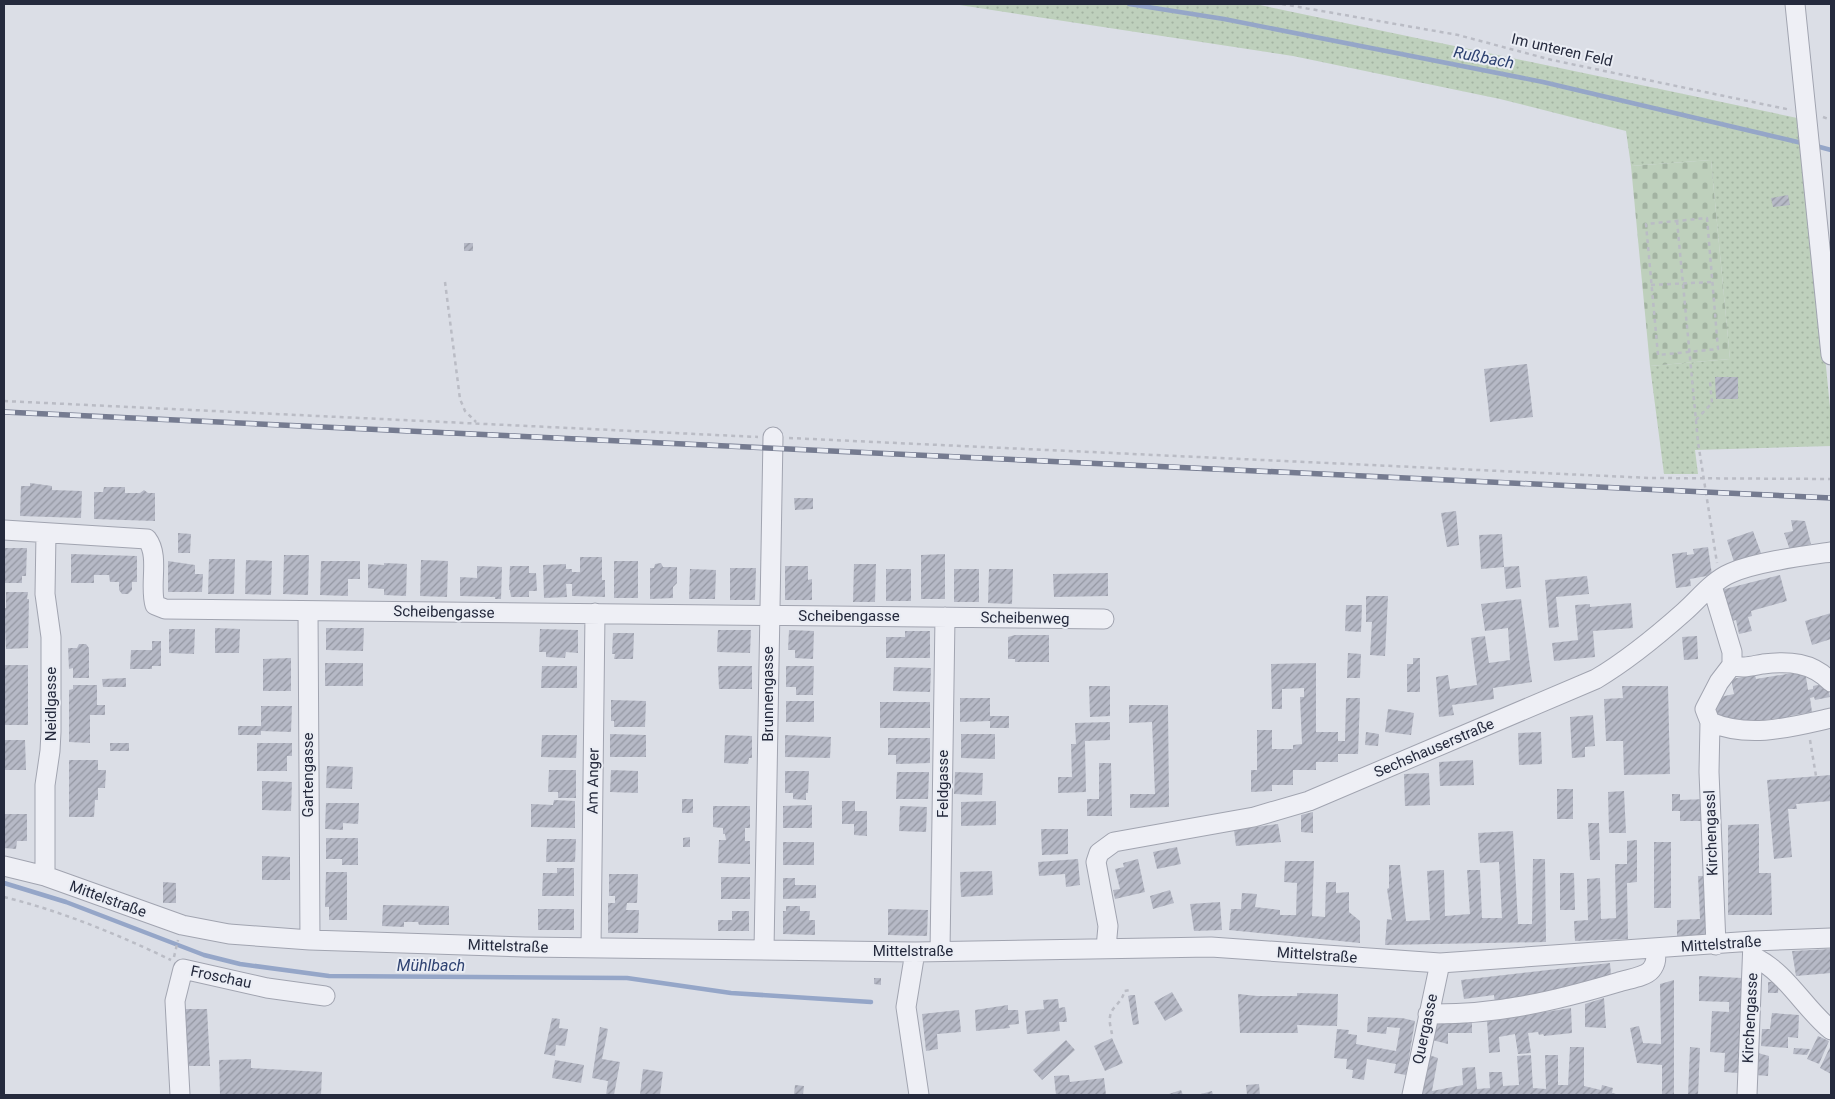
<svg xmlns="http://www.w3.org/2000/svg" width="1835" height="1099" viewBox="0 0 1835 1099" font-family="Roboto,sans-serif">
  <defs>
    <pattern id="grass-dots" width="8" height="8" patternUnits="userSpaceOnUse" patternTransform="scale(1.25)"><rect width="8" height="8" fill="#bed0bc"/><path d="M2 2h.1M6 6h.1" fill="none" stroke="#a3b3a2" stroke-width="1.8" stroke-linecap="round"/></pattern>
    <pattern id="cemetery-stones" width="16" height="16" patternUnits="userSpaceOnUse" patternTransform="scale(1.25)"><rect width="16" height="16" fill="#bed0bc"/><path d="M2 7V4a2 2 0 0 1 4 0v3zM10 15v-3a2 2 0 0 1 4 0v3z" fill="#a3b3a2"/></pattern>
    <pattern id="building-hatch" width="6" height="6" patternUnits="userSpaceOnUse" patternTransform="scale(1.25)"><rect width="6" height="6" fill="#b6b9c6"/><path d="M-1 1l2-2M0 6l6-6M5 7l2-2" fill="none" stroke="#9497a2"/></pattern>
  </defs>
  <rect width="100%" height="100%" fill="#dbdee6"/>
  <path fill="url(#grass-dots)" d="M953,4H1255L1802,119L1831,418V446L1695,450L1698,474H1664L1650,366L1730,359L1711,160L1631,166L1626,131L1500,99L1293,56Z"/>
  <path fill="url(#cemetery-stones)" d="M1711,160L1730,359L1650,366L1631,166Z"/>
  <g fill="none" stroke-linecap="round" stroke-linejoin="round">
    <path stroke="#95a6c8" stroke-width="4.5" d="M1129,4L1224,19L1543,82L1806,144
      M1816,146L1831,150
      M4,883L66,902L204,955L240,964L329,976L627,978L731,993L871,1002"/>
  </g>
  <path fill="url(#building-hatch)" d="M1788,195L1790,205L1773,207L1771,198Z
    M464,243H473V251H464Z
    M1527,364L1533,417L1490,422L1484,369Z
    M1715,377H1738V399H1716Z
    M30,483L52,486V490L82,491L81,518L20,516L21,486H30Z
    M104,487H125V493H140L144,490L148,493H155V521L94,519V492H103Z
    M794,498H813V509L795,510Z
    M1456,511L1459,545L1447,547L1441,513Z
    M1791,520L1805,521L1811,544L1790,550L1784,533L1793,531Z
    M1753,531L1761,553L1734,562L1727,540Z
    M178,533L191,534L190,553H178Z
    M1502,534L1504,567L1519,566L1521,587L1506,589L1504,567L1481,569L1479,535Z
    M1708,547L1712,575L1690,579L1691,586L1676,588L1672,554L1687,552V555L1694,554L1693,549Z
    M4,548H27L26,576H22V583H4Z
    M71,554L137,556V582H132V590L128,594H122L119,590V582H110L109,575H94V583H71Z
    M945,554V599H921V555Z
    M284,555H309L308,595L283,594Z
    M580,557H602V580H605V597L572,596V584H566L567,597L544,598L543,565L566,564V569H572V572H580Z
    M209,559H235L234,594H208Z
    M246,560L272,561L271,595L245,594Z
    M421,560L448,561L447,597L420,596Z
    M168,561L195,565V574H203L202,592H168Z
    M321,561H360V579H348V596L320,595Z
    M614,561H638V598H614Z
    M384,563L407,564L406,596L384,595V589L368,588V564L384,565Z
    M661,563L663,567H677V583L673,587V598L650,599V568H654L655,564Z
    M854,564H876L875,602H853Z
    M477,566L502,567L501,599H495V597L460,596V577L477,578Z
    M510,566H529V573H536L537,591H529V597H511L510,590H509Z
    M785,566H808V580L812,579V600H785Z
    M730,568H756L755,600H730Z
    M690,569L716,570L715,599H689Z
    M886,569H911V601H886Z
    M954,569H979V602H954Z
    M989,569H1013L1012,604L988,603Z
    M1108,573V596L1054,597L1053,574Z
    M1780,575L1787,601L1751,611L1752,616L1748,617L1752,631L1739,634L1736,620L1729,622L1721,590Z
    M1587,576L1589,594L1556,597L1559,627L1549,628L1545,580Z
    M6,592H28L27,599H29L28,648L6,649L4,608H6Z
    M1366,596H1388L1385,656L1370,655L1372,622H1366Z
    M1521,599L1532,682L1493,688L1494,699L1452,705L1454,715L1439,717L1436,677L1448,675L1450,689L1477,685L1471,638L1485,636L1489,663L1510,660L1508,628L1485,631L1481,604Z
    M1631,603L1633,628L1593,631L1595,657L1554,661L1552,643L1578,640L1575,605L1590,604V607Z
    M1346,605H1362L1361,632L1345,631Z
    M1831,613V639L1812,645L1805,621Z
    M215,628L240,629L239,653H215Z
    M326,628H364L363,651L326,650Z
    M169,629H195L194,654L169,653Z
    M540,629L578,630V653L566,652L565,658L546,657V652H539Z
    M718,630H751L750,653L717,652Z
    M789,630L814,631L813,659L795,658V650H788Z
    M905,631H930V658H886V637H905Z
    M613,633H634L633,659H614L615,654H612Z
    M1015,635H1049V662H1015V659H1008V637Z
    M1697,636L1698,659L1684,660L1682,637Z
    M152,641H161V666H152V669H130L131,650H152Z
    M79,644H86L89,648V678H73V668L69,669L68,648H77Z
    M1348,653L1361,654L1360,678H1347Z
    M291,658V691H263V659Z
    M1413,658H1420V692H1407V664H1413Z
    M325,663H363V686H325Z
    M1316,663V732H1338V741H1345L1346,698H1360L1358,754H1338V762H1316V770H1293V785H1272V791L1251,792V770H1257V730H1272V749H1293V745L1302,744L1300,697H1304V688L1282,689V709H1272L1271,664Z
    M4,665H28V725H4Z
    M542,666H577V688H541Z
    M718,666H752V689H719Z
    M786,666H814L813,695H796V687H786Z
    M894,667L931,668L930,692L893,691Z
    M1805,671L1808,690L1813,689V686L1827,683L1830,697L1815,700L1814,697L1810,698L1812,712L1789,716L1790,722L1779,724L1778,718L1765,720L1766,724L1724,725L1712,707L1720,697L1734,694L1731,679L1755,675L1756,679Z
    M126,678V687H103L102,679Z
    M73,685H97V705H105V715H90V743L69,742V690L73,689Z
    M1089,686H1110V716L1090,717Z
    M1622,686H1668L1670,774L1624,775L1623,741H1606L1604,699L1623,698Z
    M960,698H990V716H1009V728H990V721L960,722Z
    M611,700L646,701L645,727H614V721H611Z
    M786,701H814V722H786Z
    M880,702H930V728H880Z
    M1129,705H1168L1169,807L1130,808V794H1155L1152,722L1129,723Z
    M261,706H292L291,732L261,731V735H238V726H261Z
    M1388,709L1414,713L1411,735L1385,732Z
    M1593,715L1595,746L1585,747V757L1572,758L1570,717Z
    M1110,722V740L1085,741L1086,792L1058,793V777H1072L1071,744H1076L1075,723Z
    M1366,732L1379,734L1378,746L1365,745Z
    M1541,732L1542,764L1519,765L1518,733Z
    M610,734L646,735V757H610Z
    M961,734H995V759L961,758Z
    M542,735H577L576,758L541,757Z
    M725,735L752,736V758H749L748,764L724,763Z
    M785,735L831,737L830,758L785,757Z
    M888,738H930V763L896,764V755H888Z
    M4,740H25L26,770H4Z
    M110,743H129V751H110Z
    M257,743H292V756H287V771H257Z
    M69,760H98V770H106L105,788H98V800H95L94,817H69Z
    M1473,760L1474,785L1440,786L1439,762Z
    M1099,763H1111L1112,816H1087V799H1099Z
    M327,766L353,767L352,789L326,788Z
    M549,770H576V798H558V792H548Z
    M611,770L638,771V793L610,792Z
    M785,771H809L808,793H806V800L793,799V793H785Z
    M897,772H929L928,799H896Z
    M955,772L983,773L982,795L954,794Z
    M1429,773L1430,805L1405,806L1404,774Z
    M1831,775V801L1796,804L1797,809H1788L1792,857L1774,859L1767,780Z
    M262,781L292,782L291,811L262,810Z
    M1557,789H1573V819H1557Z
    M1624,791L1626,833H1609L1608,792Z
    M1672,794H1680V800L1707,799V821H1680V811H1672Z
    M682,799H693V813H682Z
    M554,800L575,801V828L531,827V804L553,805Z
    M842,801H855V811H867V836L854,835V824H842Z
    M996,801V825L961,826V802Z
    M326,803H359L358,824L343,823V830L325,829Z
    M812,805V828H783V806Z
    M713,806H750V828H745V841H750V864L718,863L719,840H726L725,834H723V828L713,827Z
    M900,806L927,807L926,832L899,831Z
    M1313,812V833L1301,832V815Z
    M4,814H27V841H17L16,849L4,848Z
    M1588,823H1599L1600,860H1590Z
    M1278,824L1281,842L1236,846L1234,830Z
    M1759,824V873H1771L1772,915H1728V825Z
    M1041,829H1068V854L1042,855Z
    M1513,831L1518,924H1532L1533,859H1545L1546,942L1385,945L1387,919L1392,920L1387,889L1389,888V865H1400L1406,921L1430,920L1427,871L1444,870L1445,916L1470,914L1467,870H1480L1482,918H1502L1499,862L1480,863L1478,833Z
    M690,837V847H683V838Z
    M326,838H358V865H342V859H326Z
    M547,839H576L575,862H546Z
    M1637,840V882L1627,883L1628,939L1575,941L1574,921L1588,920L1587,879L1600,878L1601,919L1616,918L1615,864H1627V841Z
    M783,842H814V865H783Z
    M1654,842H1671V908H1654Z
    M1177,847L1181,864L1157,869L1153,852Z
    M262,856L290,857V880H262Z
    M1078,859L1080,885L1066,887L1065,874L1039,876L1038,862Z
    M1138,859L1145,892L1115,899L1113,890L1120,889L1115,869L1124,867L1123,863Z
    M1285,861H1314L1312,916L1325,917L1326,882H1336V893L1349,892V912L1360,921V943L1229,930L1231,909H1241L1242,893L1257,894L1255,907L1280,910V915H1296L1297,883L1284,882Z
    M557,868H574V896H542L543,873H557Z
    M992,871L993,895L961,897L960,872Z
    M326,872H347V920H329V907H325Z
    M1560,873H1574L1575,910H1560Z
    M609,874H638L637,903H627L626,910H639L638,933H608V903H615V896H609Z
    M1698,876H1710L1712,935L1677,936V920L1700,919Z
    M721,877H750V899H721Z
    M783,878H795V885H816V898L783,899Z
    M163,882L176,883V903H163Z
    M1170,890L1174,903L1153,909L1150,896Z
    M1220,902L1222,930L1194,931L1190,904Z
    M383,905L449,906V925H419L418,922H404V927L382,926Z
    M786,906H800V911H810L809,920H815V935L783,934V911H786Z
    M538,909H574V930H538Z
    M888,909L928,910L927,936L888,935Z
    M732,911H749V931H718V920H732Z
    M1831,949V973L1796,976L1792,951Z
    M1610,963L1611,975L1584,984L1514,998V1001L1495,1004L1494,995L1464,999L1461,980Z
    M1699,976L1742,978L1738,1073L1724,1072L1725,1053L1710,1052L1712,1011L1729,1012V1002L1699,1001Z
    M874,978H881V985L874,984Z
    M1674,980V1095H1662V1065L1637,1063L1630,1028L1639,1026L1643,1043L1661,1044L1660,984Z
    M1768,982H1779L1778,993H1768Z
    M1172,992L1183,1011L1165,1021L1154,1002Z
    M1297,993L1338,994L1337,1026L1297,1025L1298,1033H1240L1238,994L1257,996H1297Z
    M1131,995H1135L1139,1024L1133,1025L1128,996Z
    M1604,998L1606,1028L1585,1027V1004Z
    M1058,999L1059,1008L1065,1007L1067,1022H1059L1060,1031L1027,1034L1025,1011L1044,1009L1043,1000Z
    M1008,1005V1010H1018L1019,1024L1009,1025L1010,1028L976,1031L975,1010Z
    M1571,1008L1572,1033L1544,1036L1543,1034L1539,1035L1538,1032L1528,1033L1531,1053L1518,1054L1515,1034L1499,1037L1500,1052L1489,1053L1487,1021Z
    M185,1009H207L210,1066H188Z
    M959,1010L961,1032L937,1034L938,1049L926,1051L922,1014Z
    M1772,1013L1799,1015L1798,1038L1788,1037V1048L1761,1046L1762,1029H1770Z
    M1368,1017L1402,1018L1415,1021L1406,1075L1394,1073L1396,1064L1367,1059L1364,1080L1352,1078L1353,1070L1346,1069L1347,1059L1334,1058L1337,1029L1349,1030L1348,1034L1357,1035L1356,1044L1396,1051L1400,1028L1387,1027L1386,1034L1367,1032Z
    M552,1018L560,1019L559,1028L568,1029L565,1046L556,1045L555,1056L544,1054Z
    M1437,1021L1472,1022V1033H1448V1044L1432,1040Z
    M600,1027L608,1029L602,1059L620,1062L614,1095H606L608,1081L592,1078Z
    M1818,1036L1829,1041L1819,1064L1807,1059Z
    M1112,1038L1123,1063L1105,1071L1094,1046Z
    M1066,1040L1075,1050L1042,1080L1033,1070Z
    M1831,1045V1074L1820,1068Z
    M1570,1047H1584V1086L1601,1090L1602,1085L1613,1088L1612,1093L1620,1095H1422L1429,1055L1438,1058L1432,1091L1463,1085L1462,1068L1475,1067L1477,1089L1490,1088L1489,1072H1502L1503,1086L1519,1085L1517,1056L1531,1055L1533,1088L1546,1089L1545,1055H1558V1085H1568Z
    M1690,1047L1700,1048L1698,1095H1688Z
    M1794,1048L1810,1049L1807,1055L1793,1054Z
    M1758,1053L1769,1056L1768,1076L1756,1075Z
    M251,1059V1068L322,1072L321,1095H220L219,1060Z
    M555,1060L584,1065L581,1083L552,1078Z
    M643,1069L663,1072L660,1095H640Z
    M1069,1075L1070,1082L1104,1078L1106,1095H1056L1054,1076Z
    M1259,1084L1260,1095H1247L1246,1085Z
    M795,1085L804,1086L803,1095H794Z
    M1181,1090L1183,1095H1169V1094Z
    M1212,1091L1213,1095H1197Z"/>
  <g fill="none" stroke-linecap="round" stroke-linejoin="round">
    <defs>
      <path id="minor" d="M1795,4L1831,355
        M4,530L147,539C160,556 149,585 155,605L165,609L1104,619
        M1712,586L1732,652V665L1719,682L1705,709L1710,722L1709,772L1716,945
        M308,611L310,940
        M1732,665C1743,669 1751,666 1763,664C1789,661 1812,662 1831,682
        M1710,722C1750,739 1791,727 1831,718
        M4,866L45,876L182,925L229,934L310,940L525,947L915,952L1211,947L1440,963L1753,941L1831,938
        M45,876V785L50,751L51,732V637L45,594L46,533
        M591,948L595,613
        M1106,948L1108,926L1096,862L1099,853L1114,842L1254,817L1309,801L1596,679C1628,660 1657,636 1684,612C1699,599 1712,581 1731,573C1756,562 1803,556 1831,552
        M764,950L773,437
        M940,951L945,617
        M915,952L906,1007L919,1095
        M1754,957C1787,973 1803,1007 1831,1030
        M1428,1014C1496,1015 1555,1001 1619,982C1628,979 1645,977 1651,970C1657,963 1656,957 1655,948
        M180,1095L175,1001L183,969L267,988L325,996
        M1412,1095L1440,963
        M1747,1095L1753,941"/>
    </defs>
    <use href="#minor" stroke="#a1a4b0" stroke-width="21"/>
    <path stroke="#babcc5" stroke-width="2.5" stroke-dasharray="4 4" stroke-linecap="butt" d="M1282,4L1458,35L1552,60L1791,110
      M1823,117L1831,120
      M1707,218L1718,349L1658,355L1646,224Z
      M1677,221L1698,442L1717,563
      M445,282L460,399L465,411L476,422
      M1651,285L1712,282
      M4,401L758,437
      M1696,420L1712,403L1710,381
      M789,438L1650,478L1831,479
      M1810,740L1816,776
      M4,897C61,911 117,934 171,960
      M174,957L178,940
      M1112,1034C1111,1029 1109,1022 1110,1017C1111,1006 1123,1003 1124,991L1131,990"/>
    <use href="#minor" stroke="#eeeff5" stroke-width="19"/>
    <defs>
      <path id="rail" d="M4,412L1831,498"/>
    </defs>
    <use href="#rail" stroke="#757b90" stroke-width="5.5"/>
    <use href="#rail" stroke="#eaedf4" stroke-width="4" stroke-dasharray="11" stroke-linecap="butt"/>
  </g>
  <g text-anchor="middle" stroke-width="4" stroke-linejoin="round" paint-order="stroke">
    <g font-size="15" fill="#252a3d" stroke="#eaedf4">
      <text transform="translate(1562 50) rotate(13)" y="5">Im unteren Feld</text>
      <text transform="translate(444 612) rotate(1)" y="5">Scheibengasse</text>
      <text x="849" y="621">Scheibengasse</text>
      <text transform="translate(1025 618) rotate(1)" y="5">Scheibenweg</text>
      <text transform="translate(768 694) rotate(-90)" y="5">Brunnengasse</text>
      <text transform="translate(51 704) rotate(-90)" y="5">Neidlgasse</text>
      <text transform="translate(1434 748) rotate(-23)" y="5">Sechshauserstraße</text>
      <text transform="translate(308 775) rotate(-90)" y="5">Gartengasse</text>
      <text transform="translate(593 781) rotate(-89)" y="5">Am Anger</text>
      <text transform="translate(943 784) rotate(-90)" y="5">Feldgasse</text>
      <text transform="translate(1711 833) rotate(-92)" y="5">Kirchengassl</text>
      <text transform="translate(108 899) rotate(20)" y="5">Mittelstraße</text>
      <text transform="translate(1721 944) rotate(-4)" y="5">Mittelstraße</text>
      <text transform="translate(508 946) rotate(2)" y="5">Mittelstraße</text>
      <text x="913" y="956">Mittelstraße</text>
      <text transform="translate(1317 955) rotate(4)" y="5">Mittelstraße</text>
      <text transform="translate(221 977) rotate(12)" y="5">Froschau</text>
      <text transform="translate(1750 1018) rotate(-87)" y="5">Kirchengasse</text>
      <text transform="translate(1425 1029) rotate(-78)" y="5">Quergasse</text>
    </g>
    <g font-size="16" font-style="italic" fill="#2e4271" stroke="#eaedf4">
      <text transform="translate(1484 57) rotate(11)" y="6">Rußbach</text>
      <text x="431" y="971">Mühlbach</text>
    </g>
  </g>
  <rect width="1835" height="1099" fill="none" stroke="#252a3d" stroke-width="10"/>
</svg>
